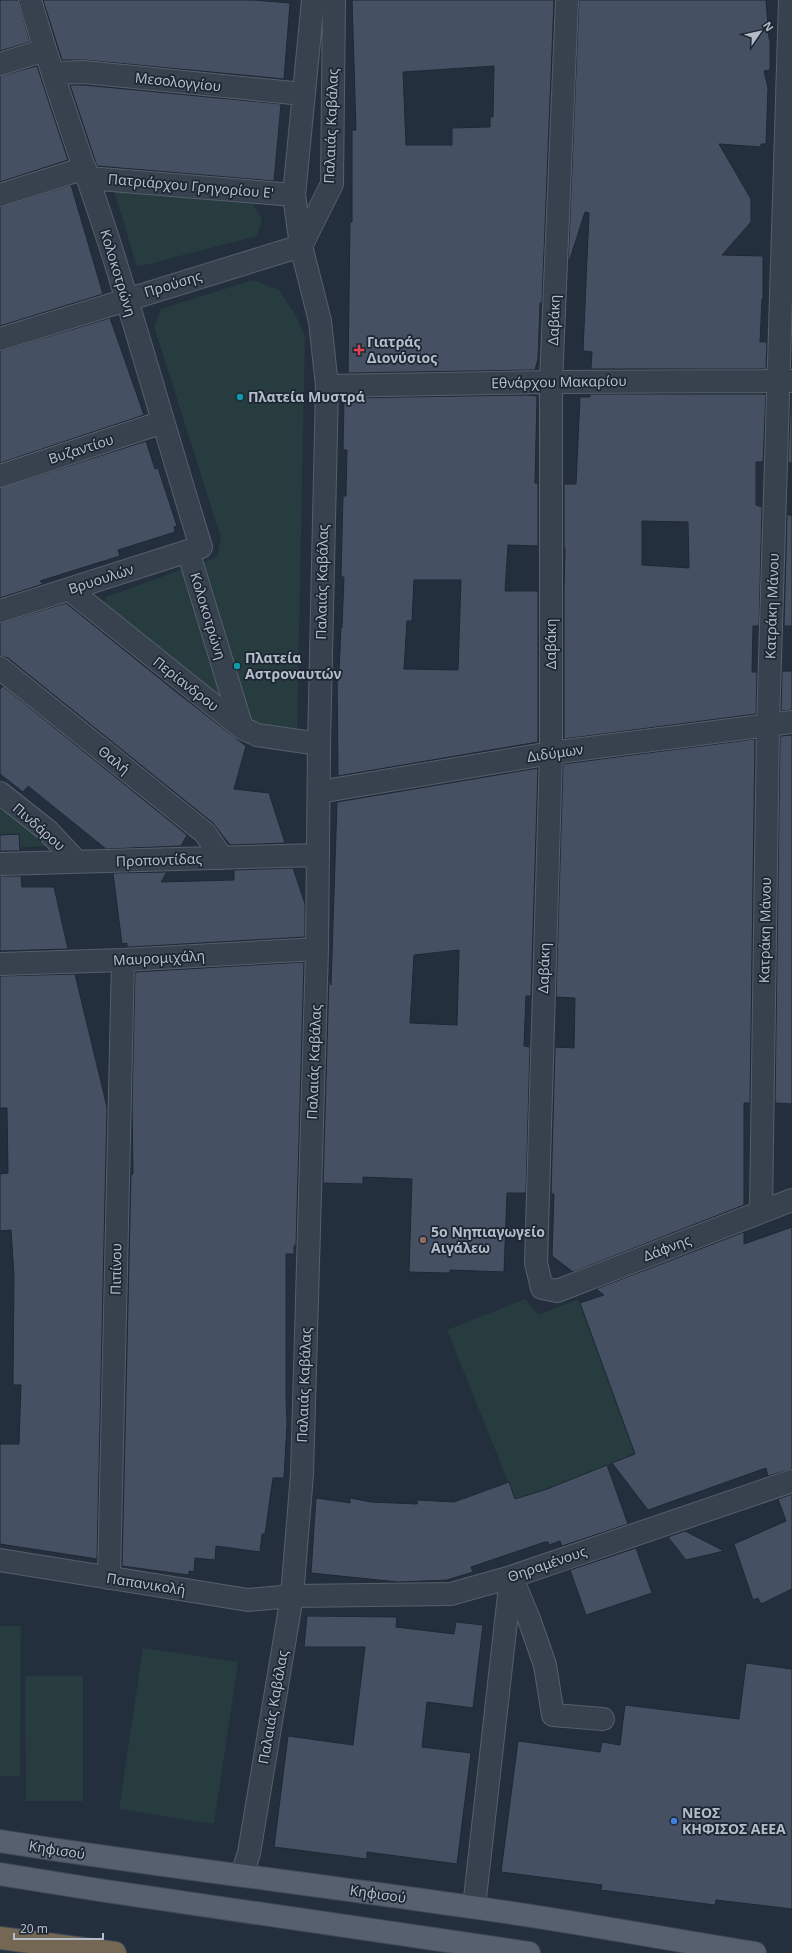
<svg xmlns="http://www.w3.org/2000/svg" width="792" height="1953" viewBox="0 0 792 1953" font-family="'Noto Sans',sans-serif">
  <rect width="100%" height="100%" fill="#242f3e"/>
  <path fill="#263c3f" d="M114,191L252,204L262,219L257,236L137,267Z
    M253,280L279,290L296,316L305,337L297,730L250,726L102,606L106,597L217,557L221,538L154,326L161,309Z
    M0,803L52,846L0,848Z
    M525,1299L538,1315L577,1300L580,1303L635,1454L547,1489L515,1499L447,1330Z
    M0,1626H21L20,1776H0Z
    M143,1648L238,1662L214,1824L119,1809Z
    M25,1676H83V1801H26Z"/>
  <path fill="#455162" stroke="#1f2835" fill-rule="evenodd" d="M0,0H18L30,42L0,51Z
    M43,0H253L290,3L284,79L85,60H62Z
    M352,0H554L542,303H540L538,359L535,370L348,373L350,222H352V130H356ZM494,66L493,117H490V127L452,128V145H406L403,72Z
    M579,0H766L769,39H770V70L764,71L768,88L766,144H761V147L719,144L751,199V222L722,255L763,256V299H762L760,342H767L766,369H591L592,352L583,351L589,213L585,212L568,265Z
    M37,66L68,160L0,182V76Z
    M70,85H84L281,104L274,181L97,166Z
    M71,185L103,294L0,326V207Z
    M110,318L144,415L0,463V351Z
    M590,394H766L763,462H756V505L762,507L759,626H753L752,672H757L756,714L564,739V592L565,548L564,547V484H576L580,397H590ZM642,521L688,522L689,568L642,565Z
    M791,394H792V463H788Z
    M527,395L537,396L535,483H538V546L508,545L505,591H538V742L338,776L337,672H339L341,627L342,628L344,577H341L343,496H346L347,450H343L344,398ZM414,580H461L458,670L404,669L407,621H412Z
    M146,441L155,469L158,468L177,526L174,527L175,532L118,550L120,556L40,581L43,584L0,598V488Z
    M787,514L792,516V626H784Z
    M66,603L180,695L246,746L234,789L269,793L285,843L230,845L213,823L8,658L0,656V623Z
    M782,671H792V710L781,711Z
    M3,686L187,835L181,846L106,849L28,786L23,792L0,774V689Z
    M792,735V1104L775,1103L780,736Z
    M755,739L750,1103H744V1205L573,1272L552,1256L554,1194H551L555,1047L574,1048L575,998L556,997L563,764Z
    M538,768L531,996H526L524,1046L530,1047L526,1193H507L504,1272L450,1270V1273L409,1272L412,1179L363,1177V1184L323,1183L329,977L331,985L337,802ZM459,950L457,1025L410,1023L414,955Z
    M19,834L20,851H0V835Z
    M293,868L305,904V937L131,947H127V943L122,944L113,873L167,872L161,882L234,880V870Z
    M0,876H21L22,887H54L68,949L0,951Z
    M304,962L296,1245L294,1246V1254H286V1398L287,1424L284,1478H273L265,1534H262L260,1552L216,1546L215,1560L195,1558L194,1572L189,1571V1575L122,1566L131,1174H133L132,1105L135,972Z
    M75,974L107,1107L97,1559L0,1544V1444H19L21,1385H13L14,1275L11,1230L0,1231V1174L8,1173L7,1108H0V976Z
    M792,1227V1469L768,1476L766,1468L648,1510L612,1463L635,1454L580,1303L604,1295L596,1289L744,1232V1244Z
    M607,1465L628,1524L562,1546L560,1541L549,1545L548,1542H545L471,1567L473,1572L447,1580L398,1582L311,1573L316,1498L350,1503V1498L371,1502L417,1504V1500L454,1502L509,1482L515,1499L547,1489Z
    M792,1494V1589L761,1604L758,1598L753,1600L734,1544L786,1521L778,1499Z
    M685,1531L724,1551L686,1560L668,1537Z
    M636,1548L652,1593L586,1615L570,1570Z
    M307,1616L397,1617L396,1627L454,1634L456,1622L483,1625L473,1708L427,1702L422,1747L471,1753L457,1864L367,1852V1859L274,1847L288,1736L353,1745L365,1647H304Z
    M746,1663L792,1669V1909L716,1900L715,1905L601,1890L602,1885L501,1872L518,1741L600,1752L602,1742L620,1745L625,1705L739,1719Z"/>
  <g fill="none" stroke-linecap="round" stroke-linejoin="round">
    <defs>
      <path id="minor" d="M567,0L551,382V753L536,1263L542,1288L557,1291L792,1200
        M0,64L45,50
        M53,73L84,72L303,94
        M88,178L294,195
        M0,195L85,168
        M301,246L332,184L334,0
        M0,339L301,246
        M327,386L551,382L792,381
        M0,476L163,422
        M188,551L242,728
        M70,590L242,728L257,735L319,744
        M0,611L201,547C170,447 142,347 111,248C84,165 54,83 30,0
        M0,668L205,833L222,858
        M319,792L551,753L792,722
        M0,793L48,831L77,862
        M0,864L318,855
        M0,964L123,960L317,949
        M761,1212L768,725L790,0
        M0,1560L248,1600L292,1596L451,1594L511,1577L792,1481
        M109,1578L123,960
        M512,1578L529,1619L545,1665L553,1715L603,1719
        M242,1875L249,1853L292,1596L302,1474L317,949L319,744L327,386L320,321L301,246L294,195L313,0
        M474,1907L511,1577"/>
      <path id="major" d="M0,1841C157,1866 314,1884 471,1907C566,1920 660,1938 755,1953
        M0,1874L99,1890L529,1953"/>
      <path id="highway" d="M0,1938L115,1953"/>
    </defs>
    <use href="#minor" stroke="#565f6c" stroke-width="24"/>
    <use href="#major" stroke="#414a57" stroke-width="24"/>
    <use href="#highway" stroke="#434c59" stroke-width="24"/>
    <use href="#minor" stroke="#38414e" stroke-width="22"/>
    <use href="#major" stroke="#56606e" stroke-width="22"/>
    <use href="#highway" stroke="#746855" stroke-width="22"/>
  </g>
  <path fill="#e0444e" stroke="#1d2633" stroke-width="1.5" d="M357 344h4v4h4v4h-4v4h-4v-4h-4v-4h4z"/>
  <g fill="#0f9aa8" stroke="#1d2633" stroke-width="1.5">
    <circle cx="240" cy="397" r="4"/>
    <circle cx="237" cy="666" r="4"/>
  </g>
  <circle fill="#8d6e63" stroke="#1d2633" stroke-width="1.5" cx="423" cy="1240" r="4"/>
  <circle fill="#3f7fe0" stroke="#1d2633" stroke-width="1.5" cx="674" cy="1821" r="4"/>
  <g text-anchor="middle" stroke-width="3.5" stroke-linejoin="round" paint-order="stroke">
    <g font-size="14" fill="#b4bcc9" stroke="#1d2633">
      <text transform="translate(178 82) rotate(6)" y="5">Μεσολογγίου</text>
      <text transform="translate(331 126) rotate(-88)" y="5">Παλαιάς Καβάλας</text>
      <text transform="translate(191 186) rotate(5)" y="5">Πατριάρχου Γρηγορίου Ε'</text>
      <text transform="translate(118 273) rotate(73)" y="5">Κολοκοτρώνη</text>
      <text transform="translate(173 284) rotate(-17)" y="5">Προύσης</text>
      <text transform="translate(554 320) rotate(-88)" y="5">Δαβάκη</text>
      <text transform="translate(559 382) rotate(-1)" y="5">Εθνάρχου Μακαρίου</text>
      <text transform="translate(81 449) rotate(-18)" y="5">Βυζαντίου</text>
      <text transform="translate(101 579) rotate(-18)" y="5">Βρυουλών</text>
      <text transform="translate(322 582) rotate(-89)" y="5">Παλαιάς Καβάλας</text>
      <text transform="translate(772 606) rotate(-88)" y="5">Κατράκη Μάνου</text>
      <text transform="translate(208 616) rotate(73)" y="5">Κολοκοτρώνη</text>
      <text transform="translate(551 644) rotate(-90)" y="5">Δαβάκη</text>
      <text transform="translate(186 684) rotate(38)" y="5">Περίανδρου</text>
      <text transform="translate(555 753) rotate(-8)" y="5">Διδύμων</text>
      <text transform="translate(114 760) rotate(39)" y="5">Θαλή</text>
      <text transform="translate(39 827) rotate(41)" y="5">Πινδάρου</text>
      <text transform="translate(159 860) rotate(-2)" y="5">Προποντίδας</text>
      <text transform="translate(765 930) rotate(-89)" y="5">Κατράκη Μάνου</text>
      <text transform="translate(159 958) rotate(-3)" y="5">Μαυρομιχάλη</text>
      <text transform="translate(544 968) rotate(-88)" y="5">Δαβάκη</text>
      <text transform="translate(314 1062) rotate(-88)" y="5">Παλαιάς Καβάλας</text>
      <text transform="translate(667 1248) rotate(-21)" y="5">Δάφνης</text>
      <text transform="translate(116 1269) rotate(-89)" y="5">Πιπίνου</text>
      <text transform="translate(304 1385) rotate(-88)" y="5">Παλαιάς Καβάλας</text>
      <text transform="translate(547 1564) rotate(-19)" y="5">Θηραμένους</text>
      <text transform="translate(146 1584) rotate(9)" y="5">Παπανικολή</text>
      <text transform="translate(273 1707) rotate(-80)" y="5">Παλαιάς Καβάλας</text>
      <text transform="translate(57 1850) rotate(9)" y="5">Κηφισού</text>
      <text transform="translate(378 1894) rotate(8)" y="5">Κηφισού</text>
    </g>
    <g font-size="14" font-weight="bold" fill="#b4bcc9" stroke="#1d2633" text-anchor="start">
      <text x="367" y="347">Γιατράς<tspan x="367" dy="16">Διονύσιος</tspan></text>
      <text x="248" y="402">Πλατεία Μυστρά</text>
      <text x="245" y="663">Πλατεία<tspan x="245" dy="16">Αστροναυτών</tspan></text>
      <text x="431" y="1237">5ο Νηπιαγωγείο<tspan x="431" dy="16">Αιγάλεω</tspan></text>
      <text x="682" y="1818">ΝΕΟΣ<tspan x="682" dy="16">ΚΗΦΙΣΟΣ ΑΕΕΑ</tspan></text>
    </g>
  </g>
  <g transform="translate(760 32) rotate(56)" stroke="#1d2633" stroke-width="3" paint-order="stroke">
  <path d="M0-3L7 15L0 10L-7 15Z" fill="#b4bcc9"/>
  <text y="-6" font-size="11" font-weight="bold" text-anchor="middle" fill="#b4bcc9">N</text>
  </g>
  <path d="M14 1933v6h89v-6" fill="none" stroke="#b4bcc9" stroke-width="2"/>
  <text x="20" y="1933" font-size="12" fill="#b4bcc9" stroke="#1d2633" stroke-width="3" paint-order="stroke">20 m</text>
</svg>
